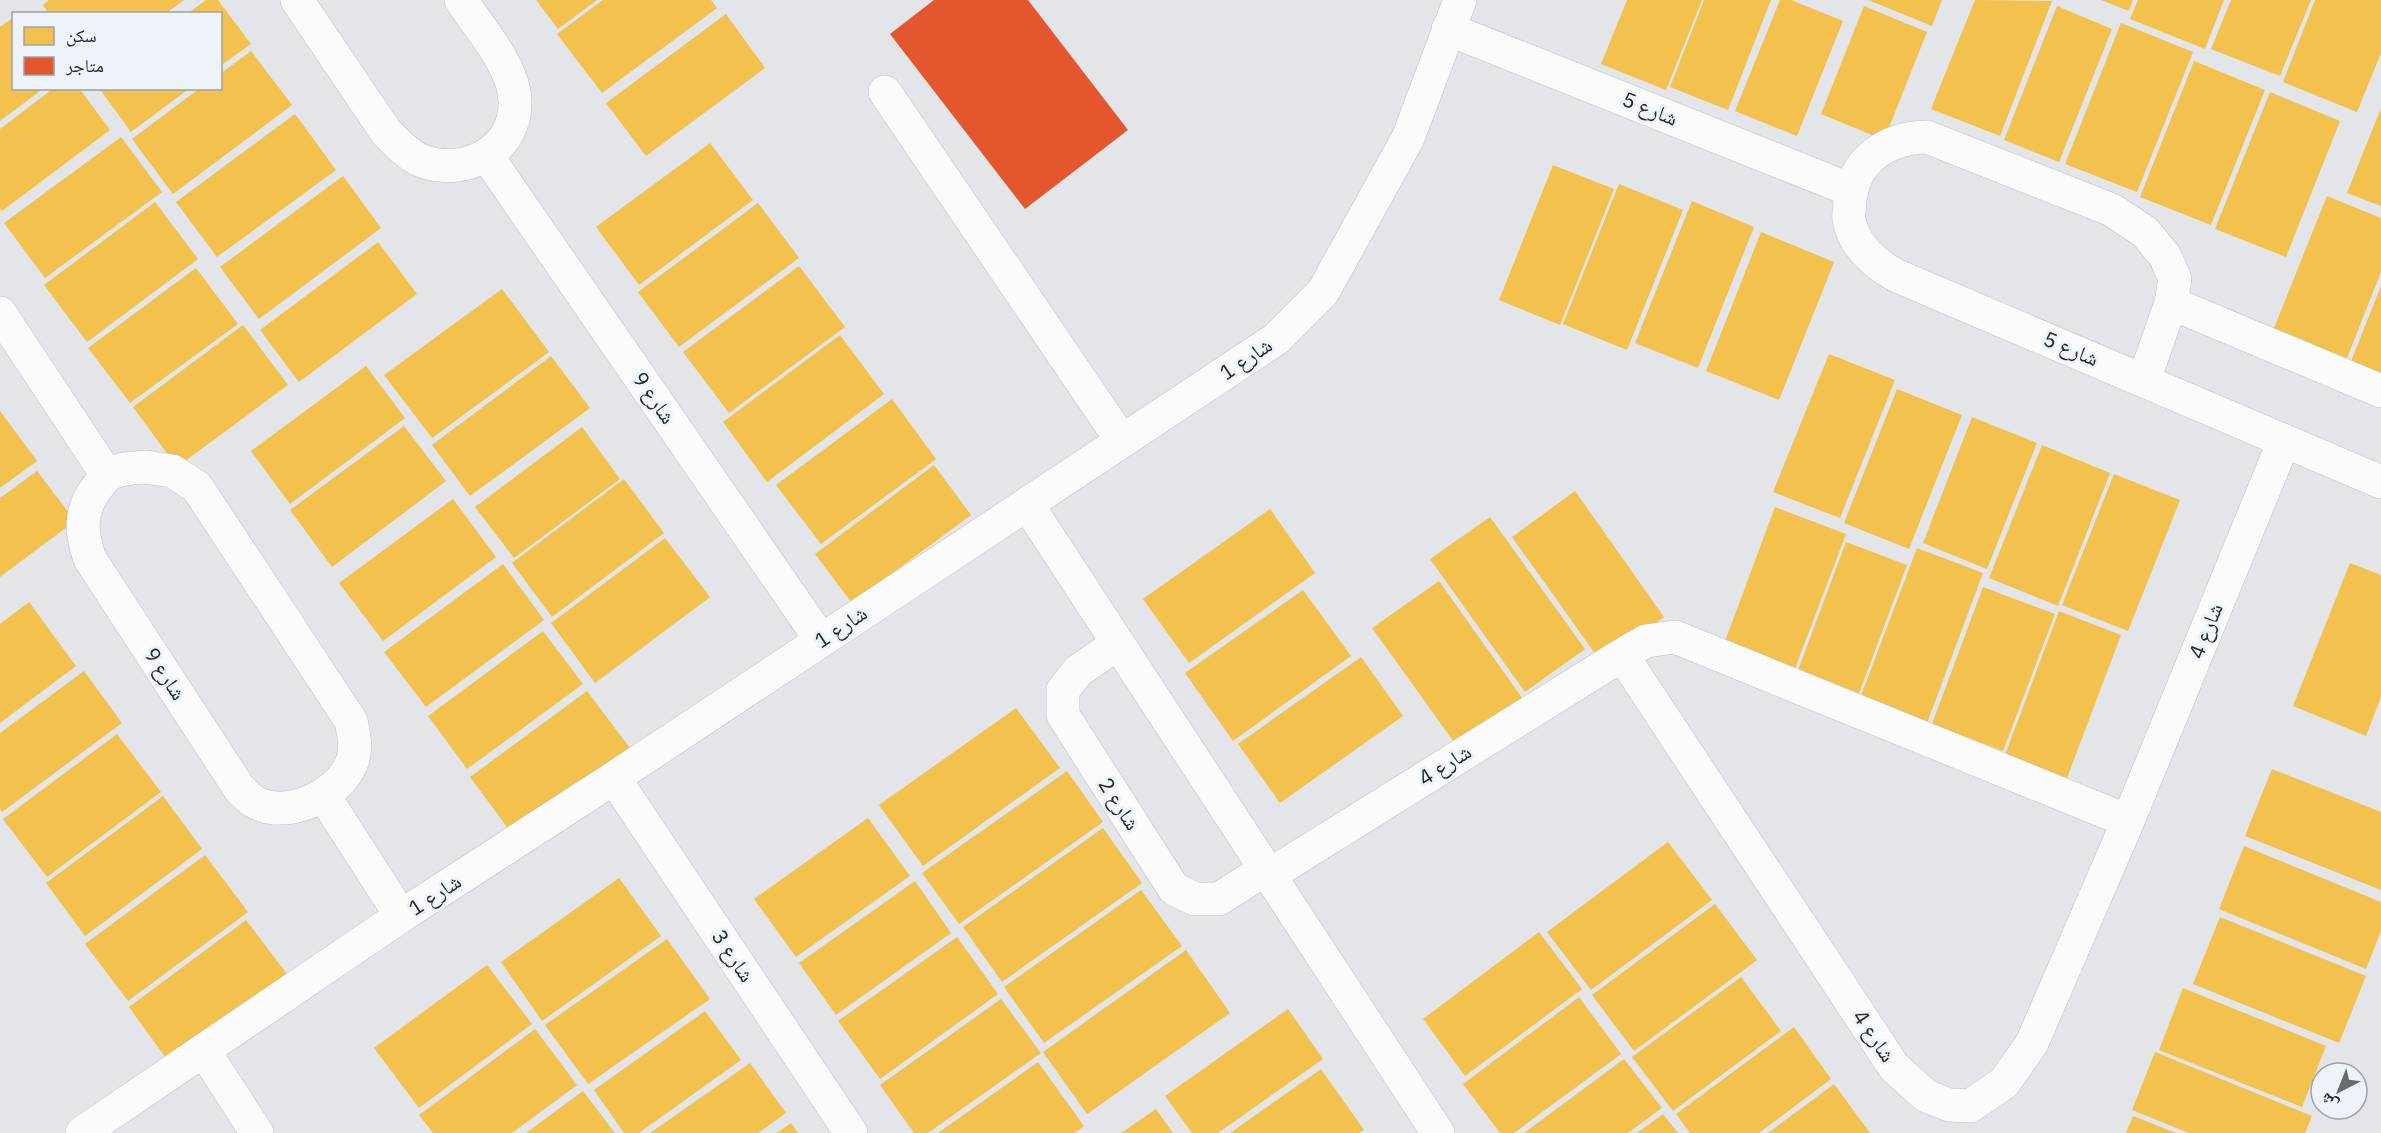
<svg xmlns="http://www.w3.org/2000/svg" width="2381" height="1133" viewBox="0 0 2381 1133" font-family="'IBM Plex Sans','Noto Naskh Arabic',sans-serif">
  <rect width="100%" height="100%" fill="#e3e5e8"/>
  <path fill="#f2c14e" d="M49,0H184L165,14H49L43,5Z
    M206,0H218L251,44L220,66V14H187Z
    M536,0H597L558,29Z
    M603,0H711L717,8L602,93L557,34Z
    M1627,0H1702L1666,90L1601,64Z
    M1704,0H1771L1728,110L1670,87Z
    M1780,0H1791L1843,21L1797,136L1735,111Z
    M1868,0H1942L1932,26Z
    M1975,0L2052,1L2000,136L1931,109Z
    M2101,0H2133L2129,11Z
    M2138,0H2224L2205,49L2130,19Z
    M2231,0H2311L2280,76L2211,49Z
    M2315,0H2381V53L2357,112L2283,82Z
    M1864,6L1927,32L1884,140L1821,114Z
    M2057,6L2112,29L2059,162L2004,140Z
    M726,14L765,68L646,156L606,103Z
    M14,17V88H44L0,121V27Z
    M2121,23L2193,52L2137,192L2065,164Z
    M251,51L292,105L173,194L132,139L200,88H220V74Z
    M2194,61L2265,90L2211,225L2140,197Z
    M54,88H79L110,130L2,211L0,208V129Z
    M99,88H190L131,132Z
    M2270,92L2340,121L2286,257L2215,229Z
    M2381,108V206L2347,193Z
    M295,114L336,170L217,257L176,202Z
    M121,137L162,192L45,278L4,223Z
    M710,143L753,200L639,285L596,227Z
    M1553,165L1614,189L1560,325L1499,300Z
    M343,176L381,228L259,319L220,267Z
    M1619,184L1683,210L1627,350L1563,324Z
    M2327,196L2381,218V272L2345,363L2272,333Z
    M1692,201L1754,227L1698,368L1635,343Z
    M155,202L198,259L87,342L44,285Z
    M758,203L799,258L679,347L638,292Z
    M1761,232L1834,262L1779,400L1706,371Z
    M378,242L417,294L299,382L260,330Z
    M799,266L845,327L729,413L683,352Z
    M196,268L238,324L130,403L88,348Z
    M2381,286V376L2350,364Z
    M502,289L549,352L432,438L384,375Z
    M243,325L288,385L177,467L133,407Z
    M840,335L884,394L767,482L723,422Z
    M1829,354L1895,380L1840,518L1773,492Z
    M551,356L590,408L470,496L432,445Z
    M366,366L405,418L290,504L251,451Z
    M1897,389L1962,415L1909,549L1844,523Z
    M892,399L936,459L821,544L776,485Z
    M0,411L37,461L0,488Z
    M1972,417L2037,443L1987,569L1923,543Z
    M404,426L446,481L332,567L290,510Z
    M582,427L620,479L514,558L475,507Z
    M2042,445L2110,473L2058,606L1989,578Z
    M934,465L971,515L852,603L815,554Z
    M37,471L75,521L0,577V498Z
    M2114,474L2180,500L2128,631L2062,605Z
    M624,479L664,533L552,617L512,563Z
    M1575,491L1664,617L1601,662L1512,537Z
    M453,499L496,557L383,641L339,583Z
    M1775,507L1846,534L1794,671L1724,644Z
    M1270,509L1315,573L1189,663L1143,599Z
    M1490,517L1585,649L1525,692L1430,559Z
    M665,538L710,597L595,683L551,623Z
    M1846,542L1907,565L1858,696L1797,673Z
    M1917,548L1983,573L1926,726L1859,701Z
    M2350,563L2381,575V697L2366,736L2293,706Z
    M503,564L544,620L426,707L384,652Z
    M1439,581L1525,702L1459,749L1372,628Z
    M1983,587L2055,614L2003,751L1932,724Z
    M1303,590L1351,656L1233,741L1185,673Z
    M29,602L76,666L0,723V624Z
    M2059,611L2121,635L2067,778L2005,755Z
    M543,631L583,684L467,769L428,716Z
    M1361,657L1403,716L1280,803L1238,744Z
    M84,671L122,723L2,812L0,809V733Z
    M587,691L633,752L516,839L470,777Z
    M1016,708L1060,768L923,866L879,805Z
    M117,734L161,792L47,877L3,819Z
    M2272,769L2381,812V890L2245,836Z
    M1067,771L1103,822L959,924L922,873Z
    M163,796L202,849L85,936L46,883Z
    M868,818L910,876L796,957L754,899Z
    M1103,828L1142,883L1002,982L963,927Z
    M1668,842L1712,900L1591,990L1547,932Z
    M2244,846L2381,902V931L2366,969L2219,909Z
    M205,855L248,912L128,1001L85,944Z
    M619,878L661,936L542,1021L501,962Z
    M915,881L951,933L836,1015L799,963Z
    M1141,890L1182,946L1044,1043L1004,987Z
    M1715,904L1757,960L1634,1051L1592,995Z
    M2220,917L2366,976L2339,1043L2193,984Z
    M246,920L289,977L171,1065L129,1007Z
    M1539,932L1582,989L1465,1076L1423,1019Z
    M957,937L998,994L880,1079L838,1021Z
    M667,939L710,999L588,1084L545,1025Z
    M1186,950L1230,1013L1087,1114L1043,1052Z
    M487,965L532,1024L419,1108L374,1048Z
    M1741,977L1781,1031L1673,1111L1632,1057Z
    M2183,988L2326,1046L2302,1107L2159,1050Z
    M1579,997L1621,1054L1514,1133H1500L1463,1084Z
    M1001,999L1041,1053L928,1133H914L880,1085Z
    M1288,1009L1323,1059L1218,1133H1192L1165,1096Z
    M705,1011L741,1060L639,1133H624L594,1090Z
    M1794,1027L1831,1079L1759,1133H1690L1676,1114Z
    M535,1029L577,1085L512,1133H433L419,1115Z
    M2155,1052L2312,1116L2305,1133H2189L2132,1110Z
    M1624,1059L1662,1108L1628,1133H1524Z
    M1038,1062L1084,1126L1075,1133H938Z
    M750,1063L786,1113L758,1133H650Z
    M1321,1069L1364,1130L1359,1133H1230Z
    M1834,1084L1870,1133H1768Z
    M583,1091L615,1133H526Z
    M1156,1109L1173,1133H1121Z
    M1663,1114L1678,1133H1637Z
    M2133,1116L2176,1133H2126Z
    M791,1123L798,1133H777Z"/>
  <path fill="#e4572e" d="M934,0H1028L1128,130L1025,209L890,34Z"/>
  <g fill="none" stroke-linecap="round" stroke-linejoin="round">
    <defs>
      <path id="street" d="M297,0L386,132C396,142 408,155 422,161C466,177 517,150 515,100C514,67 479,27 461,0
        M1448,29L1851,190
        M885,92L1122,441
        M487,156L821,640
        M2171,303L2381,391
        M0,313L107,475
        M2144,380L2171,303L2175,279L2165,256L2145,232L2112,210L1927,137C1887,138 1854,159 1850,201C1850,207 1848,214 1849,220C1854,245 1874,263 1895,275L2381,482
        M145,467L172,471L197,487L351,721C354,735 357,748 352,762C339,796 285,821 253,801C248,798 243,792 239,788L90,559C81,534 79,511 96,489C100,484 104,477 108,475C119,468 133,468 145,467Z
        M1027,504L1438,1133
        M1117,644L1078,671L1063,690V715L1174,889L1195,899H1219L1264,870
        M1622,655L1894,1067L1926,1096L1949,1105L1970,1106L2004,1083L2032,1043L2128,821L2284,441
        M614,778L851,1133
        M324,796L401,916
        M1268,876L1622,655L1646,641L1675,637L2128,821
        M204,1051L257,1133
        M82,1133L401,916L614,778L1276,339L1323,292L1408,138L1460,0"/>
    </defs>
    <use href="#street" stroke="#bfc1c3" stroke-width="34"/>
    <use href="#street" stroke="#fbfbfc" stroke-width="33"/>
  </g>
  <g text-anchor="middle" stroke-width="6" stroke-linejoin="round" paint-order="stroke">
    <g font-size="21" fill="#252729" stroke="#edf3f8">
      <text transform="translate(1650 109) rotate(22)" y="7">شارع 5</text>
      <text transform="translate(2071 349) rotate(23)" y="7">شارع 5</text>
      <text transform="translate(1246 359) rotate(-34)" y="7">شارع 1</text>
      <text transform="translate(654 398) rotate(55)" y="7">شارع 9</text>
      <text transform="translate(841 627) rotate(-34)" y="7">شارع 1</text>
      <text transform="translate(2206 631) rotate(-68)" y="7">شارع 4</text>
      <text transform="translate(165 674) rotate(57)" y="7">شارع 9</text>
      <text transform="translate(1445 765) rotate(-32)" y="7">شارع 4</text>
      <text transform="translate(1119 804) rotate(57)" y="7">شارع 2</text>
      <text transform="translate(435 895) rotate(-33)" y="7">شارع 1</text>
      <text transform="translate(733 956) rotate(56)" y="7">شارع 3</text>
      <text transform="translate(1874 1036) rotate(56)" y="7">شارع 4</text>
    </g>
  </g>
  <rect x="12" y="12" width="210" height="78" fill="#edf3f8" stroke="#9da1a5" stroke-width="1.5"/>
  <rect x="24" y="27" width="30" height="18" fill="#f2c14e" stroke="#9da1a5" stroke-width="1.5"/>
  <text x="66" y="42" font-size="18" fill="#252729">سكن</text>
  <rect x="24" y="57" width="30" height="18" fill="#e4572e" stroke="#9da1a5" stroke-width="1.5"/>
  <text x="66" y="72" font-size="18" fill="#252729">متاجر</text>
  <g transform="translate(2339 1091) rotate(222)"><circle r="28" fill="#edf3f8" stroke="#9da1a5" stroke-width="1.5"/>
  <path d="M0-4.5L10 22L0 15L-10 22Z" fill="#686a6c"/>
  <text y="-9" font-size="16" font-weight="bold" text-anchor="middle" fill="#252729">ش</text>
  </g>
</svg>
